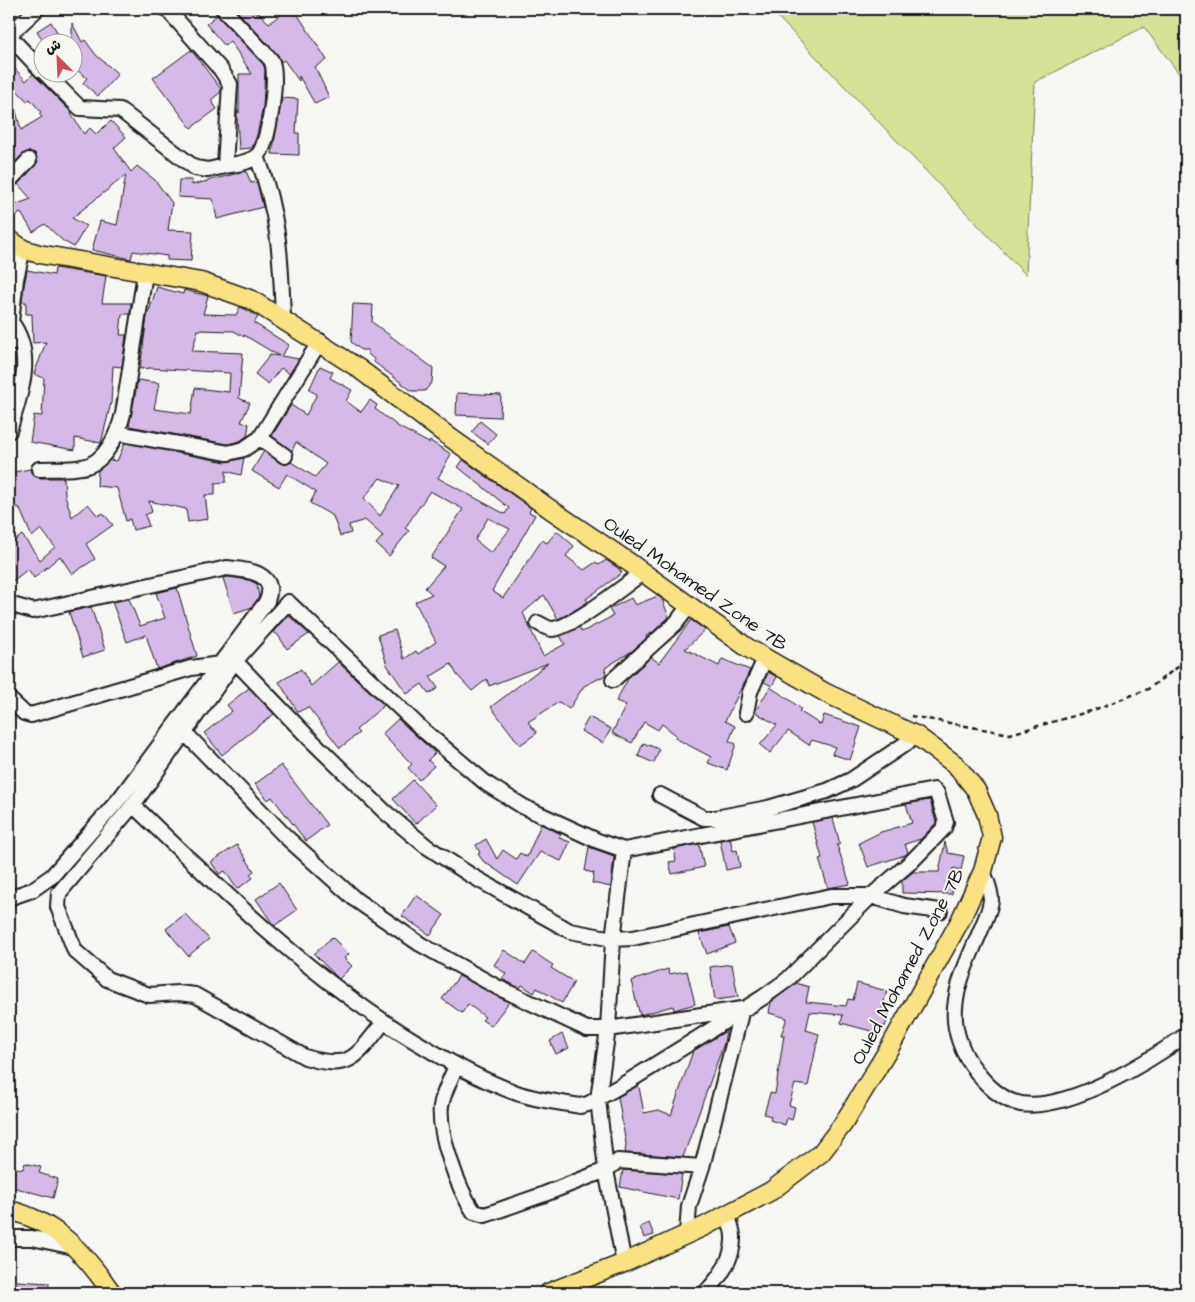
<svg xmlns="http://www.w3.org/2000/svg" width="1195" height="1302" viewBox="0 0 1195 1302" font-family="'Architects Daughter','Playpen Sans Arabic',sans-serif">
  <rect width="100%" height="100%" fill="#f6f6f2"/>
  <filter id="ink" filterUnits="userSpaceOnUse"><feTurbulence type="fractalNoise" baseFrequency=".02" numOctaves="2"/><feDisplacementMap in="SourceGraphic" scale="10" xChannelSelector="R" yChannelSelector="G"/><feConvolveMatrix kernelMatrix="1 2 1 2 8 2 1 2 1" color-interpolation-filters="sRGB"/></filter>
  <g filter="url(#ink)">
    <path fill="#d3e296" stroke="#787f59" d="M770,9H1186V83L1144,27L1035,82L1026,275Z"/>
    <path fill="#d5b9e7" stroke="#1c1c1c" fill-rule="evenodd" d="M235,9H254L269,23L289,9H294L327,60L315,67L329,97L315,104L299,76V81L284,60L281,62L277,54Z
      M217,15L263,64L265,69L263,107L257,135L252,148L239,149L237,119V110L239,113V74H252L230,41L225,46L206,24Z
      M51,22L63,42H44L37,31Z
      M72,23L82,42L85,40L96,55L118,74L98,96L83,83L87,78L72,66Z
      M191,50L221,89V92L211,100L217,109L191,128L153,78Z
      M9,62L26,81L33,74L72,113L71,114L84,134L90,128L96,134L111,121L126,137L114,148L131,172L137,166L155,180L172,203L168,230L193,231L191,261L167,260V256L133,251L131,259L92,250L100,221L117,225L126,175L72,218L86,226L74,247L63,241L45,224L33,232L21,213L12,217L9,207L31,199L18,184L38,162L35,153L27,152L9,169V95H12L21,130L42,117L39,114L41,112L30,99L27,101L9,82Z
      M282,98L298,99L296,133H299V155L272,154Z
      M246,171L251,183L257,182L263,207L217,219L213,199L178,197L179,180H192V185Z
      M55,268L106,276L102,303H131L130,314H122L120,335H126L122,367L113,366L111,403L101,443L75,438V450L30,442L34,415L42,416L44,378L34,374L46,342L33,343L32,314H26V302H22L23,291L27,270L54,275Z
      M157,287L183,294L184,290L208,296L203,314L236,315L240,307L247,310L258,317L254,323L289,345L281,356L299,359L290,374L281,368L268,384L255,374L270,355L279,356L244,335V337L234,331L198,330L192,351L243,353L239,398L250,403L241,422L249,424L247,436L240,441L228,444L129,426L138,380L159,383L154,409L191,414L195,388L229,392L230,373L150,368L140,369L147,317Z
      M353,304L373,305L372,322L433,368L432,382L425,391H412L374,362V359L368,354V350H361L351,342Z
      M320,366L333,372L330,378L352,390L346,401L361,412L370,400L377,405L375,409L399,427L429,443L430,441L451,454L438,478L505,514L509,508L458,467L463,460L531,508L529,512L535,515L492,591L503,598L542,540L547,543L557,531L574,546L566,556L584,570L596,562L599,565L606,560L618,568L622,573L586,599L588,602L568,614L558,619L544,595L523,613L543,656L565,644L560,636L579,627L582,632L613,616L609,609L631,598L635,605L658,596L662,599L669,617L652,633L646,636L647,638L632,651L605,668L606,675L584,686L569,709L559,702L528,722L537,733L520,745L491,707L548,663L489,686L487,679L472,691L457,675L451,664L430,677L438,688L429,694L422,684L407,694L387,665L378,635L395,630L404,659L416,651L418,654L436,642L415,602L432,594L425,588L444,566L431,558L463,509L430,491L405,528L409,531L389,556L376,544L383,536L365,520L349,525L351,533L340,536L333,516L310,503L316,492L287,474L279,487L252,471L264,451L280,463L291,462L315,477L326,464L296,442L292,451L272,436L291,405L306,415L317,394L309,390ZM380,478L399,486L380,516L364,498ZM488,518L510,529L491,553L475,540Z
      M457,393L501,395L500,417L456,415Z
      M480,421L496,434L488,444L472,432Z
      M125,443L226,462L244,458L241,475L226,471V482L215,483V495H205L208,519L188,522L186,509L149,501L152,512L145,515L149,526L133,530L130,519L126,521L117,488L97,486L98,470L110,460L117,461Z
      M30,469L32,474L39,478H64L65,495L72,517L88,504L98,516L103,513L113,525L86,544L95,559L72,574L60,556L34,578L28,569L9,584V545L22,535L40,560L55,547L41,529L32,537L19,507L9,512V473Z
      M228,577L249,580L257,584L259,597L252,607L234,613L223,578Z
      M177,588L197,656L157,669L146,635L127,642L112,602L129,599L140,626L165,618L156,593Z
      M91,607L105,650L83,657L69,612Z
      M288,615L309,634L287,649L278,635L273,632Z
      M691,620L705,630L685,649L719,666L722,659L750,670L725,721L735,726L729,741L736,744L727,770L708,763L711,757L675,738L676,735L662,724L658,730L644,722L632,743L612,733L626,705L616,701L629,677L651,657L659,663Z
      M338,662L384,705L356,730L359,733L340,748L308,707L298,712L279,682L301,669L311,686Z
      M768,672L777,677L772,686L764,682Z
      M770,687L790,700L801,709L799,711L821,725L824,715L861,727L850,760L832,754L835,747L812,740L809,745L788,731L770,753L760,745L777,725L755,712Z
      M249,688L274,714L222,755L204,733L232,711L227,705Z
      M589,717L611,729L603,743L581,731Z
      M398,719L435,753L428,760L434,766L419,780L408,768L412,764L382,734Z
      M643,743L659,749L654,763L638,756Z
      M281,765L327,825L306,841L272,797L268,800L255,784Z
      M413,780L436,805L416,824L393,799Z
      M930,800L936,823L921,839L905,844L908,853L905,855L868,867L859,843L881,832L912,823L906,804Z
      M833,818L840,844L837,845L850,884L828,888L819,859L822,858L812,822Z
      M541,824L561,834L559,838L570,842L561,861L540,852L518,885L483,861L478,854L480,853L476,845L486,839L497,859L503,850L516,859L520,853L527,857Z
      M730,838L733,851L737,850L740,867L726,870L720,840Z
      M945,842L948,853L964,856L961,870L953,868L952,894L902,893V881L913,872H939Z
      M699,844L704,867L672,874L669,862L676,861L674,849Z
      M237,845L254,871L250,874L253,878L237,889L225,871L219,874L211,862Z
      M589,847L614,856L611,887L592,883L594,873L585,871Z
      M279,883L297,910L274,926L256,899Z
      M416,895L444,915L430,935L402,916Z
      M185,914L209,939L188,956L166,929Z
      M729,927L735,943L707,954L699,933Z
      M332,937L349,954L344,958L352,966L339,979L314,954Z
      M504,950L525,964L533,952L553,965L551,968L574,982L562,1003L537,988L534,993L522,985L520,988L502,979L506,974L494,965Z
      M732,964L738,997L715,1000L710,967Z
      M668,969L669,974L687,971L695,1004L674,1010L673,1006L640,1015L631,981Z
      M459,976L509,1002L491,1026L482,1020L485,1017L468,1004L462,1013L442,999Z
      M796,983L809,987L806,1002L846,1006L848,999L853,1000L857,983L887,991L882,1008L890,1010L885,1027L877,1025L875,1032L841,1023L843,1015L810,1012L806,1030L819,1034L808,1086L795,1084L789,1105L795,1107L792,1120L787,1118L785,1125L770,1120L771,1116L764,1114L770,1093L775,1094L784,1035H781L787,1018L769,1013L771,1002Z
      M726,1031L724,1043L683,1157L625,1153L626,1144L618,1097L637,1086L639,1087L644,1113L659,1110L671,1115L693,1051Z
      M562,1034L569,1048L556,1054L550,1041Z
      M25,1163L41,1167L39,1173L58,1179L53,1198L9,1186V1167L23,1169Z
      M623,1170L682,1174L678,1199L620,1187Z
      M649,1223L654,1235L644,1238L640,1227Z
      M17,1281L49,1283L48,1293H16Z"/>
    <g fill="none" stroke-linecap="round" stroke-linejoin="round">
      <defs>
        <path id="minor" d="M223,9L271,60C279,73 269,144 258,155C250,163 236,164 225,166
          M9,35L37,9
          M9,36L42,71
          M44,72L80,108L120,110L195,168L208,170L225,166L230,84L221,70L167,9
          M257,156C279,215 281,257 283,319
          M9,181L29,160
          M9,344L11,322
          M9,431C20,396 36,355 11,322L16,279L23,249
          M117,433L228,453L244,449L260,438
          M285,456L260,438L320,341
          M39,469C53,468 68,470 82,467C105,464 118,434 123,414L145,273
          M9,604L33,611L227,568C247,570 278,572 267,601L121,797L52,876L32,890L9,898
          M538,623C542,625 548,629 552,629C572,628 626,585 643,572
          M235,661L309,738L385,812L426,846L472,876L570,931L613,939L633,938L831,896H871L904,906L940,911
          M613,680L676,623L689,606
          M9,699L24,713L31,715L191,668L220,664
          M746,713L750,692L765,658
          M185,733L285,836L356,900L420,944L497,987L587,1029H608L742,1009L702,1167L689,1206L687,1234
          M660,795L704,818H715L768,808L827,791L851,780L917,736
          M133,805C225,894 317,985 428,1049C456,1066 486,1082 517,1093C536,1100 559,1102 580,1106L588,1104L629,1081L762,998L787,980L871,896L912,861L944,828L946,822L937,793L934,790L624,850L598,841L524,807L487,784L424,731L288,602L235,661L133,805L59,893L58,907L75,951L107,979L149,995L178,993L195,995L305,1057C351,1071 356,1057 383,1023
          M983,871C986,880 991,890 991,900C990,911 984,922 980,932C970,956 957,981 955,1008C953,1030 962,1054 976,1071C986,1085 1003,1101 1021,1104C1069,1111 1148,1062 1186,1035
          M456,1066C451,1078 443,1093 441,1106C438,1134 458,1189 474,1212L485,1215L542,1195L606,1170L618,1161L702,1167
          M9,1238H32L74,1247
          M624,1263L606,1170L598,1099L608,1029L613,939L624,850
          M705,1293C719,1279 734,1258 733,1237C733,1229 729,1221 727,1213"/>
        <path id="major" d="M9,239L23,249L39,254L201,282L252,300L358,368L448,436L550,509L630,563L748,648L826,693L917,736L956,765L976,790L987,815L992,837L983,871L960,921L890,1047L843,1124L821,1153L771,1191L705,1226L624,1263L548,1293
          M9,1210C57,1222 85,1254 112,1293"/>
      </defs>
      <use href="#minor" stroke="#1c1c1c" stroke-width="18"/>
      <use href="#major" stroke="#1c1c1c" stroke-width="21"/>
      <path stroke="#1c1c1c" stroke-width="2.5" stroke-dasharray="5 4" stroke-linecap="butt" d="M911,716L1010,734L1091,711L1148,689L1186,661"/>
      <use href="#minor" stroke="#f6f6f2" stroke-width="14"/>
      <use href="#major" stroke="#f8e281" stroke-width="18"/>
    </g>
  </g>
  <g text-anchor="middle" stroke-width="4" stroke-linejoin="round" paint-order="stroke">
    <g font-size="19" fill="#1c1c1c" stroke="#f6f6f2">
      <text transform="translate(696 583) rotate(35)" y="7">Ouled Mohamed Zone 7B</text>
      <text transform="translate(907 966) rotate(-62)" y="7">Ouled Mohamed Zone 7B</text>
    </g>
  </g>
  <rect width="1195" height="1302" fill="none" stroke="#f6f6f2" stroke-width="30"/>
  <rect x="15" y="15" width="1165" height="1272" fill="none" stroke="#1c1c1c" stroke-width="2" filter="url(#ink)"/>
  <g transform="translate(58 58) rotate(336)"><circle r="24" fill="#f6f6f2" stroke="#9f9f9c"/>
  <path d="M0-4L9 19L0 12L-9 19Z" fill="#d1495b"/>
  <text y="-8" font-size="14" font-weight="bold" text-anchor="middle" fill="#1c1c1c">ش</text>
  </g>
</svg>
